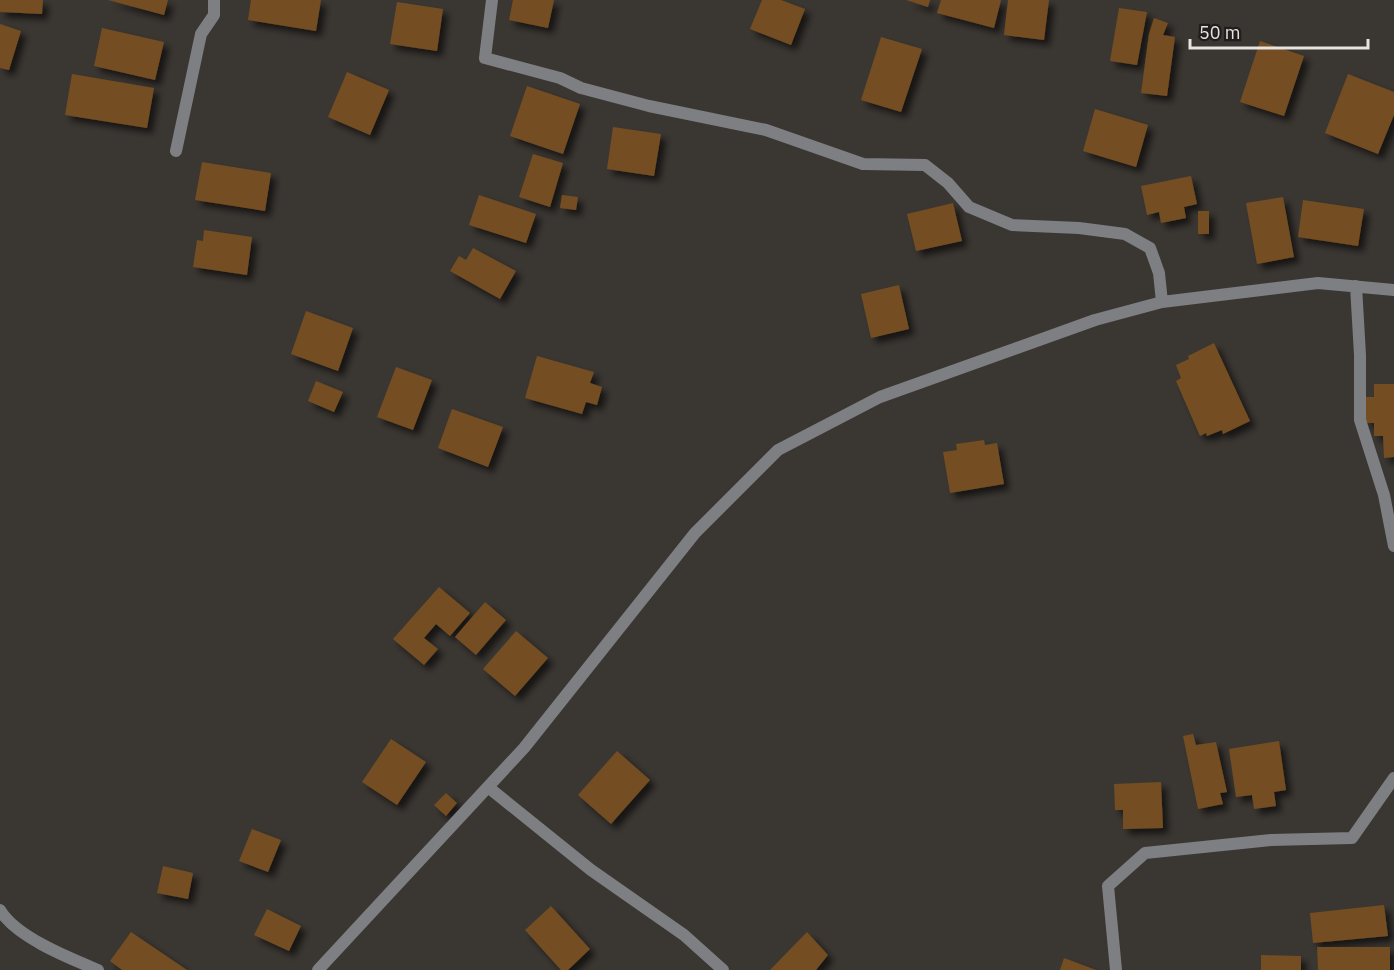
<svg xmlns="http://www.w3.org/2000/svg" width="1394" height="970" viewBox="0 0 1394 970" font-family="'IBM Plex Sans',sans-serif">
  <defs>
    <filter id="shadow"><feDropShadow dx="5.5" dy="5.5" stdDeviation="3" flood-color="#0009"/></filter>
  </defs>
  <rect width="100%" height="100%" fill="#3a3632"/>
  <path fill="#744e21" filter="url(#shadow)" d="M0,0H43L42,14L0,12Z
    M108,0H168L164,15Z
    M251,0H321L316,31L248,20Z
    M513,0H554L548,28L509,20Z
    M762,0H781L805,9L791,45L750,29Z
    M906,0H930L928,7Z
    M941,0H1001L994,28L937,13Z
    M1008,0H1049L1044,40L1004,35Z
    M397,2L443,9L437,51L390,44Z
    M1119,8L1147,12L1137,65L1110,61Z
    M1154,18L1168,23L1163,35L1175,37L1167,96L1141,93L1149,34Z
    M0,24L21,31L9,70L0,68Z
    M102,28L164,42L155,80L94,66Z
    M881,37L922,49L901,112L861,100Z
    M1260,41L1304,56L1284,116L1240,102Z
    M347,72L389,90L370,135L328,117Z
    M72,74L154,88L147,128L65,115Z
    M1348,74L1394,92V115L1378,154L1325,133Z
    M527,86L580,104L563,154L510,136Z
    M1095,109L1148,125L1136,167L1083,151Z
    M613,127L661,134L654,176L607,169Z
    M533,154L563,163L550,207L519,197Z
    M202,162L271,173L265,211L195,200Z
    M1191,176L1197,204L1184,207L1186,218L1161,223L1159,212L1147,215L1141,186Z
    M479,195L536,214L526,243L469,225Z
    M562,195L578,197L576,210L560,208Z
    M1283,197L1294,257L1257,264L1246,203Z
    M1303,200L1364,209L1358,246L1298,237Z
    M953,203L962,241L916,251L907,214Z
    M1198,211H1209V234H1198Z
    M204,230L252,237L247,275L193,267L197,240L203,241Z
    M473,248L516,271L500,299L450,271L459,256L466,260Z
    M899,285L909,329L871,338L861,294Z
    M306,311L353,328L338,371L291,354Z
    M1214,343L1250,421L1223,434L1222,430L1207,436L1206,433L1200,436L1176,381L1181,378L1176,365L1189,359L1188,356Z
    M537,356L594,372L590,383L602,387L597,405L586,402L582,414L525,398Z
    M396,367L432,380L413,430L377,417Z
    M316,381L343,392L334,412L308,401Z
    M1374,384H1394V457L1384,458L1383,436H1374V423H1366V397H1374Z
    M452,409L503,427L488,467L438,448Z
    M984,440L985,445L997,443L1004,484L950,493L943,452L957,450L956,444Z
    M439,587L470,613L450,636L436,624L424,638L438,649L424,665L393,639Z
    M485,602L506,620L476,655L455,637Z
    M516,631L548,658L515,696L483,669Z
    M1193,734L1196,745L1216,742L1227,792L1220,793L1223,804L1198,809L1183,736Z
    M391,739L426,762L397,805L362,782Z
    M1279,741L1286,790L1274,792L1276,806L1254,809L1252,795L1236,797L1229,749Z
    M617,751L650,780L611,824L578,795Z
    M1161,782L1163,828L1123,829V810H1115L1114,784Z
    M446,793L457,803L446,816L434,805Z
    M252,829L281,840L268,872L239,861Z
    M163,866L193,873L188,899L157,893Z
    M1384,905L1388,936L1313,943L1310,913Z
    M551,906L590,949L568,970H561L525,930Z
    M267,909L301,926L289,951L254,935Z
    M131,932L187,970H122L110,961Z
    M807,932L828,955L816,970H770Z
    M1317,947H1390V970H1318Z
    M1261,955L1301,956V970H1261Z
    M1064,958L1096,970H1060Z"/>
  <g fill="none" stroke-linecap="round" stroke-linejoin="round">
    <path stroke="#7e7f82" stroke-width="12" d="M492,0L485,58L560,78L581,88L649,106L766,130L863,164L925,165L948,183L969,207L1012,225L1079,228L1125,234L1150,248L1159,273L1162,302
      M176,151L201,34L214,15V0
      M1356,286L1360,355V420L1384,495L1394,546
      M488,787L591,870L684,935L723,970
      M0,910C16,937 69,958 98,970
      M318,970L524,748L695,533L778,450L880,397L1095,320L1162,302L1318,283L1394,290
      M1116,970L1108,886L1145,853L1271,840L1352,838L1394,778"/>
  </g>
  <path d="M1190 39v9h178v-9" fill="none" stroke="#e6e3e0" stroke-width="3"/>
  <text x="1199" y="39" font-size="18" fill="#e6e3e0" stroke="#201e1c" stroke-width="4.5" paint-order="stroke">50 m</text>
</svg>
